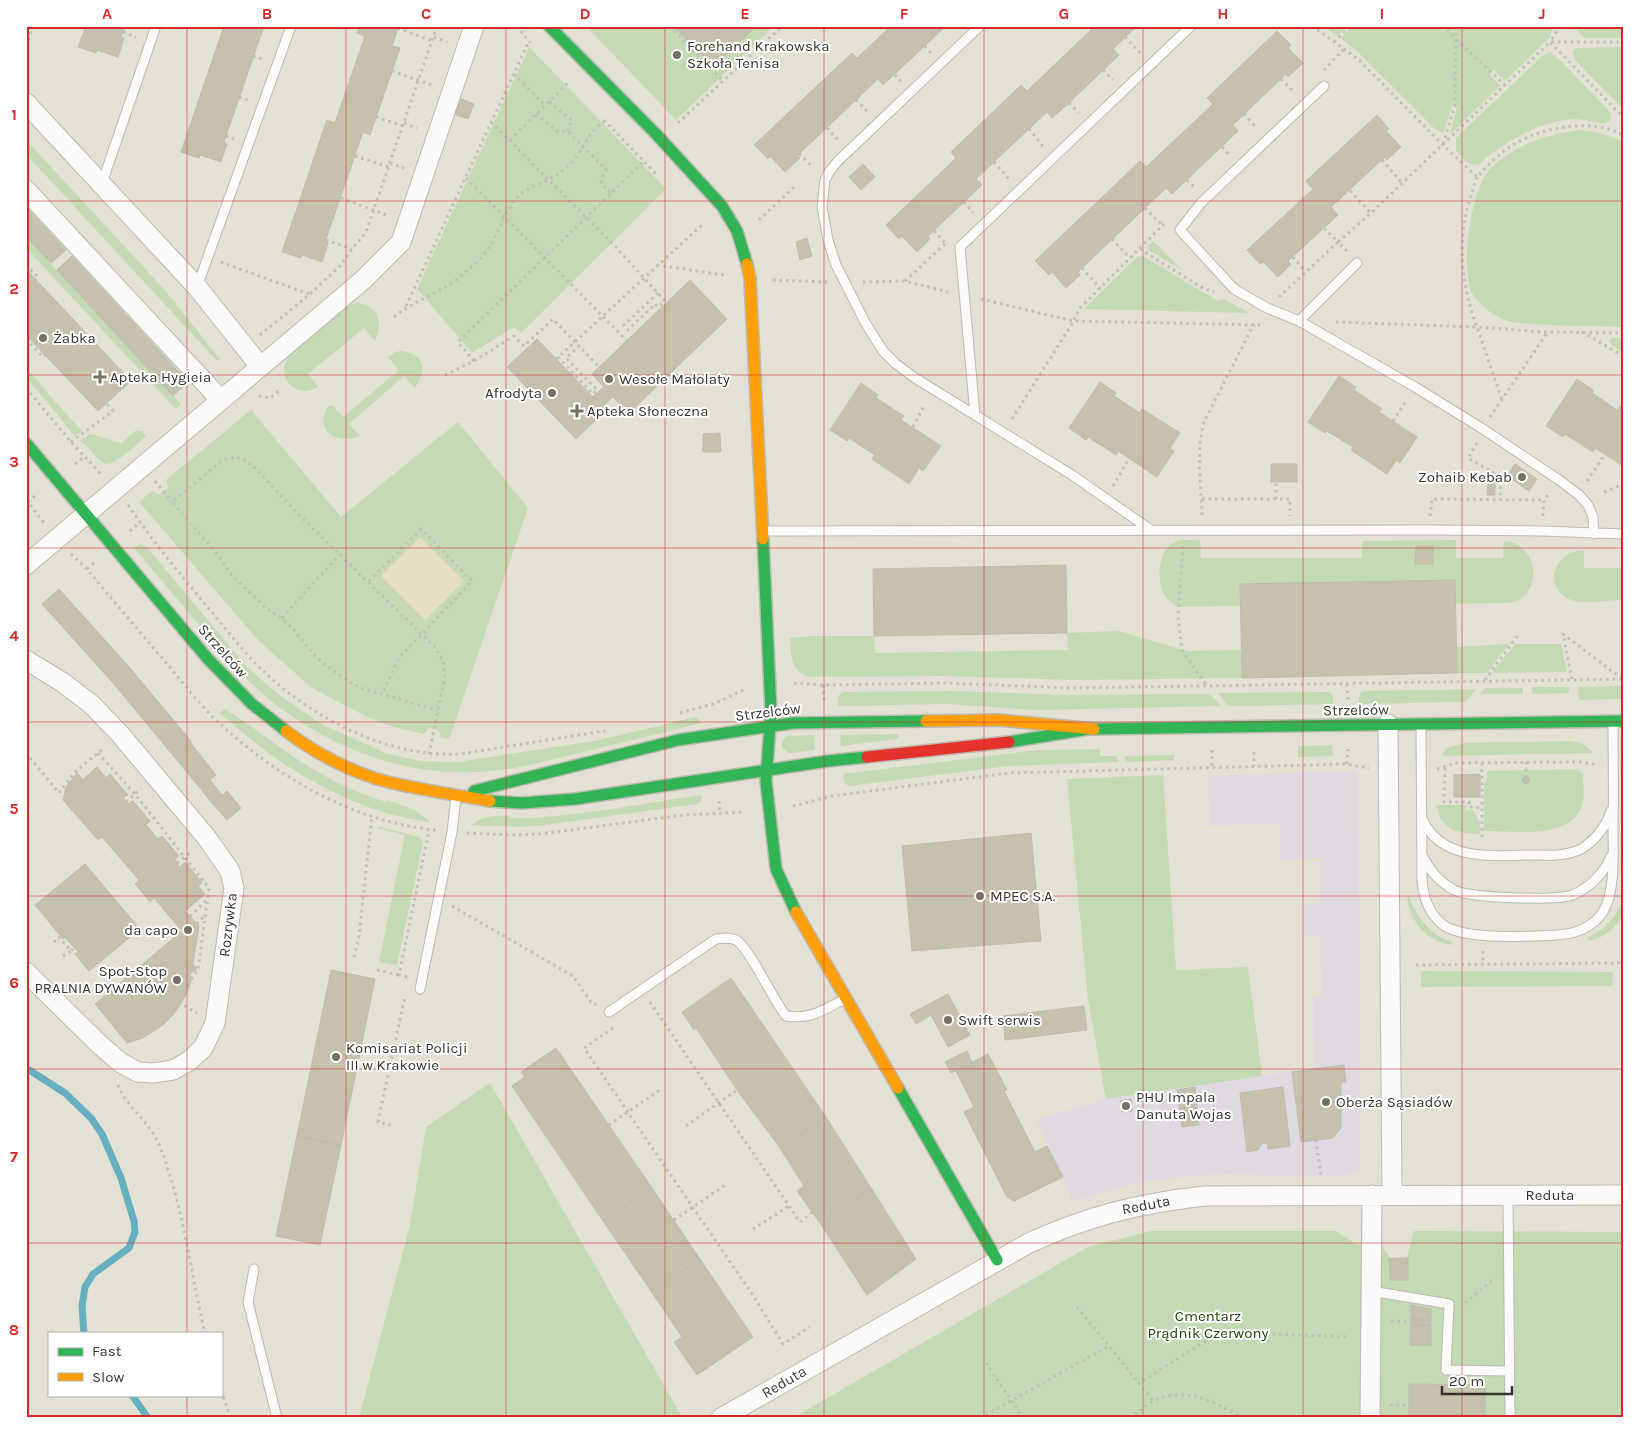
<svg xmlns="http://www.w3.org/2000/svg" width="1649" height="1444" viewBox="0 0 1649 1444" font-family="Karla,sans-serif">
  <rect width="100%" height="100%" fill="#e3e0d4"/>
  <path fill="#dfdae1" d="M1358,771L1361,1168L1345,1176L1306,1177L1229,1174L1189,1176L1132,1184L1072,1202L1063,1177L1036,1120L1106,1099L1314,1068L1313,997L1322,996L1320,935H1301V905H1319L1320,858L1280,860L1279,823L1210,826L1208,776Z"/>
  <path fill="#c3dab4" d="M586,26H774L676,120Z
    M1322,26H1348L1337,36Z
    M1353,26H1553L1550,37L1505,81L1493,69L1489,74L1500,86L1450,134L1457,107L1453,104L1443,133L1436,130L1361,55L1341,38Z
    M1575,26H1623V38H1585L1581,35Z
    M529,47L666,189L521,333L514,327L472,353L417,289Z
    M1623,47V109L1576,61C1573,56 1572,54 1574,49L1578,48Z
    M1550,52L1560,60L1610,112L1611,118L1608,122L1605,123C1595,123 1584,119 1574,119C1539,121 1505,142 1479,164C1470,168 1461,157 1456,150V138L1542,56Z
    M1580,130C1595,132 1609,134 1623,142V327C1592,326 1562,326 1532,324C1522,323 1511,323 1502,319C1492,314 1479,305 1473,295C1459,270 1471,187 1491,168C1514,145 1548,134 1580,130Z
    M26,140L163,288L220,359L217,361L26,154Z
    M26,237L181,404L176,409L26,248Z
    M1153,241L1182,270L1148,250V246Z
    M1143,256L1218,301L1223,299L1250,313L1084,309L1137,257Z
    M356,303C378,304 384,323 375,341L364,328L308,374L318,387C310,392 301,393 293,387C281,380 282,362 291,353C305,338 325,323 341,310L349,305Z
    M1612,338H1623V352L1613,346L1610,341Z
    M401,351C425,353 427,371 415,388L404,376L349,424L359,436C337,445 315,432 327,407L332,405L343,417L399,370L388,357L395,352Z
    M26,367L51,397L82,431L75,436L26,377Z
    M251,410L341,517L458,422L528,508L449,739L441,738L439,730L429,728L424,734L390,726L367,717L312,688L259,641L139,502L152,491L159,495L168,488L166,480Z
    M135,431H142L146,436C139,442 113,469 103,463C96,458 90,447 80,441L90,434L121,443Z
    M1200,540L1201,558H1362V541L1456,540V558H1503L1504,541C1540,543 1544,598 1509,603L1179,607C1154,599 1154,555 1173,543C1180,538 1193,541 1200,540Z
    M140,544L146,546L247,667L279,695L323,725L386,753L420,761L458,762L595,741L695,717L700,720L701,723C661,733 620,743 580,753C546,761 511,771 476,772C402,776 327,746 270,700C243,678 221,652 200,626C178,600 156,574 134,548Z
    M1576,551H1584V568H1623V600C1610,600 1582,604 1571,600C1545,590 1551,558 1576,551Z
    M1118,631L1187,651L1242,650V678L1077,680L944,676L812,677C791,674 791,655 790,638L813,636H874L875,653L1068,650L1067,633Z
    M1509,644L1487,673H1457L1456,647Z
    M1515,644H1561L1567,672L1492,673Z
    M1623,686V699L1579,700L1578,687Z
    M1532,687H1569V693L1532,694Z
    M1485,688H1523V694H1480Z
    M1476,689L1466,702L1359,704C1359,699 1358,693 1364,691Z
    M951,691L1065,695L1210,694L1221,706L1036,710L947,704L838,706V696L843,692Z
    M1329,692L1333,696V704L1228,706L1218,693Z
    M224,709C255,727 282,751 313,769C336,783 360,794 386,802L387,800L415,810L430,822C348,811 280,767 220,713Z
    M898,734L899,736L897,739L841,746L840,735Z
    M814,735L815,750L789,753L782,747V742L787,736Z
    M1571,741L1583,744L1594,753L1441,756L1447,748L1466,743Z
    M1332,745L1333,756L1298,757V746Z
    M1100,749V756H1117L1118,762L1008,766L848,786L844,782L843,774L1039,750Z
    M1174,755V760L1125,762V756Z
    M1577,769L1583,774C1583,783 1585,795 1582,805C1572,840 1512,831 1484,831V783L1487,782V771Z
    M1163,775L1176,970L1248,967L1262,1076L1106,1099L1088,1000L1067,779Z
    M701,795V801L697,804L545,825L521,827L471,825C483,816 494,815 510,816V818C574,818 638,804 701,795Z
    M1436,805H1466V810H1473L1480,822V834C1455,832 1443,832 1436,805Z
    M380,827L419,837L423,842L397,965L379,962L405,835L377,828Z
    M1407,897H1409C1417,918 1431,935 1452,942V945C1426,941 1410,922 1407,897Z
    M1623,899C1623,903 1623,907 1623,911C1620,926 1603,939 1588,941V938C1604,930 1617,916 1623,899Z
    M1421,971L1613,972L1612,986L1421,987Z
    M490,1083L681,1415L676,1418H359L410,1225L426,1127Z
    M1151,1231H1336L1356,1244L1382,1245L1390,1258H1407L1414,1231L1623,1232V1418H793L1088,1247Z"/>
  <path fill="#e4ddc3" d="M420,537L464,581L425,620L381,576Z"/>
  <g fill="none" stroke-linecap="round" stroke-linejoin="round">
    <path stroke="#66afc1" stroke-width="7" d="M26,1068L65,1093L91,1118L102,1134L121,1178L134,1221L135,1232L129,1248L93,1274L85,1287L82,1306L84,1333
      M132,1395L148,1418"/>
  </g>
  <path fill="#c6c1ac" stroke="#bebbb1" d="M86,26H125L121,37L124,38L118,57L97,50L96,53L78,47Z
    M224,26H264L224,142L227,144L221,162L200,155L199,158L181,152Z
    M360,26H399L392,46L400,48L370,135L363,132L325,242L328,243L322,262L302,255L301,258L282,252L327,120L335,123L365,36L357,33Z
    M674,26H756L713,67Z
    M891,26H946L883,85L878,79L799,154L797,156L800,158L785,172L770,156L768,159L754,145L852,53L857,58Z
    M1091,26H1137L1113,49L1119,55L1069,103L1052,118L1047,112L976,179L982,185L928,236L930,239L917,252L902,236L899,239L886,225L956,158L951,152L1021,85L1027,91L1093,28Z
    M1277,31L1291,45L1288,48L1303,63L1288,77L1286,74L1233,125L1238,131L1172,194L1166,188L1078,272L1080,275L1066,288L1052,272L1049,275L1035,261L1140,161L1146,167L1213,104L1207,98Z
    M459,98L474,104L468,119L454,114Z
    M1377,115L1389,129L1386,131L1401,147L1387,160L1385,157L1331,207L1338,215L1288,261L1291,264L1278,277L1263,262L1260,264L1247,250L1313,189L1306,181Z
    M863,164L875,177L861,190L849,177Z
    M26,207L66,250L51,263L26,237Z
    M807,238L812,256L800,260L796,242Z
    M72,256L188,382L173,396L57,270Z
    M26,269L131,381L98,411L26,335Z
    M690,280L727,319L629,413L613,397L602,407L605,411L576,439L507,367L537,339L593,397L604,387L592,374Z
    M1339,376L1356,387L1354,390L1382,409L1379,412L1417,437L1400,463L1396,460L1387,474L1351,450L1353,447L1327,431L1325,433L1308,422Z
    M1577,379L1593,390L1592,393L1617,410L1620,406L1623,408V466L1595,448L1593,452L1565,434L1563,437L1546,426Z
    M1100,382L1116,393L1114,396L1140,413L1142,409L1180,433L1170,448L1174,451L1157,477L1118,451L1116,455L1088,437L1086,440L1069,428Z
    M861,383L878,395L876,398L904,416L901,420L941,446L923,471L919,468L909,484L872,459L875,455L849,438L847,441L830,430Z
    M720,433L721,452H703V434Z
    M1271,464H1297V482H1271Z
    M1515,464L1537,479L1529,491L1507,476Z
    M1488,482H1495V495H1487Z
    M1416,546H1433V564H1415Z
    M1066,565L1067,633L874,636L873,569Z
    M1455,580L1457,673L1242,678L1240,584Z
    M59,589L130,668L191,741L190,742L216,775L200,788L113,683L42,604Z
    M97,767L106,778L110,774L128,795L123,798L128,804L133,801L139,808L150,821L146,825L158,839L162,836L179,856L175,860L177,863L180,867L185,862L202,883L198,886L205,894L185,911L199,926L193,964L197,968L190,974L191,981L185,997L173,1015L163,1025L143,1038L127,1043L95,1004L182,931L154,898L150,902L135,884L139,880L102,837L98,840L63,800L66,787L77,773L83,780Z
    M1480,774V797H1454V775Z
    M1522.5 780a3.5 3.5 0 1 1 7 0a3.5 3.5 0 1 1-7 0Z
    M210,780L222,795L212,803L200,788Z
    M227,791L241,808L227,820L212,803Z
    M1031,833L1041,941L912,951L902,846Z
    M85,864L140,929L89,971L75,954L78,952L65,937L63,939L35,905Z
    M331,970L375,979L341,1145L297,1136Z
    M731,978L826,1117L780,1148L737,1090L696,1028L694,1030L682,1012Z
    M948,994L970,1035L948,1047L931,1015L916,1024L910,1014Z
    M1084,1006L1087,1030L1005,1040L1003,1016Z
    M556,1048L652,1188L603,1221L512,1086L525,1077L521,1072Z
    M967,1051L972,1063L951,1073L945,1062Z
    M988,1054L1007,1090L1004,1091L1035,1152L1047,1146L1063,1177L1014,1201L1007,1197L964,1112L974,1107L956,1071Z
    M1344,1065L1346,1082H1341V1128L1333,1138L1301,1142L1292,1072Z
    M1195,1087L1199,1125L1182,1127L1177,1090Z
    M1283,1087L1290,1146L1268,1149L1267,1143H1262L1258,1150L1247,1152L1240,1093Z
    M1131,1099L1132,1111L1122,1112L1120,1101Z
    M826,1117L871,1188L820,1223L797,1191L804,1186L780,1148Z
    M297,1136L341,1145L320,1245L276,1236Z
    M652,1188L700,1259L651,1291L603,1221Z
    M871,1188L916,1259L867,1295L820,1223Z
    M1389,1258H1408V1280H1390Z
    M700,1259L753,1337L697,1375L674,1342L682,1337L651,1291Z
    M1411,1305L1431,1309V1320L1411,1319Z
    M1411,1319L1431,1320V1325H1411Z
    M1411,1325H1431V1345H1410Z
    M1409,1384L1485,1385V1418H1409Z"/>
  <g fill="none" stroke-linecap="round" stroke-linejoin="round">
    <defs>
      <path id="lane" d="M980,26L838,161L829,172L825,180L822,207L828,240L836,265L866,324L883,351L896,364L915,378L1072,475L1151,530
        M1324,86L1201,203L1180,230L1234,289L1267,308L1299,321L1415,387L1483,429L1559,480L1579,495L1588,505L1593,517L1594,534
        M102,183L156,26
        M197,287L291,26
        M1299,321L1357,263
        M975,415L960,247L1191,26
        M766,531L1430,530L1542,531L1623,534
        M1421,726L1422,879C1423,896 1429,913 1442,924C1463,941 1530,936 1557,935C1575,934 1592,928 1603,912C1616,891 1613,850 1613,826C1614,791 1613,757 1613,723
        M1423,820C1441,861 1492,856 1528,855C1546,855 1565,857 1581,849C1595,841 1607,825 1611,811
        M1423,857C1430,871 1441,883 1454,890C1470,898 1555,901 1572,895C1589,889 1605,872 1611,856
        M420,989L452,832L456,797
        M609,1012L716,939C723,938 729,937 736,940C749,947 773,1000 786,1016C810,1020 823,1010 843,1000
        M1508,1195L1510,1418
        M254,1269L248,1302L277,1418
        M1371,1291L1449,1304L1446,1370L1509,1371"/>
      <path id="street" d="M26,103L197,287L260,366
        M26,190L221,400
        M26,565L363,280L401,242L474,26
        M26,660L62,682L91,704L120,734L207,838L230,871L234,888L215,1023L203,1048L189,1061L173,1070L153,1073L138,1072L121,1063L100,1045L26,972
        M1388,724L1392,1195
        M721,1418L1029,1243C1088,1216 1140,1203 1205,1196L1623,1195
        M1370,1418L1372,1195"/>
      <path id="fast" d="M549,26L656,134L722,206L737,231L747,264
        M26,443L208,659L252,704L286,731
        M763,539L771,711L766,781L776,869L796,912
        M1094,729L1623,721
        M1009,742L1089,729
        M474,791L678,740L793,723L926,721
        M490,801L522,803L575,799L828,761L867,757
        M898,1088L997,1260"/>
      <path id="slow" d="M747,264L750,278L763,539
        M926,721L999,720L1094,729
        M286,731C315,753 352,773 388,782C422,790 456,795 490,801
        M796,912L898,1088"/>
      <path id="jam" d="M867,757L1009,742"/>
    </defs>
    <use href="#lane" stroke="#bcbab1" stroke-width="11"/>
    <use href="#street" stroke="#bcbab1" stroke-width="21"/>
    <use href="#fast" stroke="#bcbab1" stroke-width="14"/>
    <use href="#slow" stroke="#bcbab1" stroke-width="14"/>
    <use href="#jam" stroke="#bcbab1" stroke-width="14"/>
    <path stroke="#c0c0ba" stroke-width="3" stroke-dasharray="2.5 4" stroke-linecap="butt" d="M517,26L526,38
      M670,26L723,81
      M1312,26L1358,59L1443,145L1477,177C1490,163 1504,148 1522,140C1550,126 1594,119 1623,135
      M1442,26L1505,85
      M1560,26L1550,42L1623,117
      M398,28L432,41
      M123,32L136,37
      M434,37L447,42
      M1125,37L1140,53
      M1334,42L1350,26
      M925,46L931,53
      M26,53L32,26
      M253,56L262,59
      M1103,70L1113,80
      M1324,70L1344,49
      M392,71L432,85
      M514,74L545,106
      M895,75L901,81
      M1281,79L1295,93
      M239,97L248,100
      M856,100L868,112
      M549,102L572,120L567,131
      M1069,103L1079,113
      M536,114L557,131H567L606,169L601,183L611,193
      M1244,114L1257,128
      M376,117L403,126
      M604,120L657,175
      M491,122L612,243L667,303
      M404,123L417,128
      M678,123L782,26
      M827,128L838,140
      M1029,129L1043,146
      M226,136L234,139
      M510,140L568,83
      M1443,144L1455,105L1456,26
      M1222,147L1230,156
      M799,154L813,167
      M355,156L389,167
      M1382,160L1402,183
      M994,162L1009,179
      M390,163L404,168
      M1477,177C1473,189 1469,201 1466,213C1458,252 1463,290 1477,327L1544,332L1623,333
      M466,178L627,341
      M1187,180L1195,188
      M1350,191L1371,213
      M341,198L389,216
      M964,202L973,213
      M1145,208L1163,226
      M759,220L795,186
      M934,231L945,243
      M1112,239L1130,258
      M326,240L352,249
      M1140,249L1201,287L1214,292
      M1347,251L1338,242L1371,213L1550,42H1623
      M1293,257L1306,272
      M221,262L309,294
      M26,265L38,277
      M657,265L724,275
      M1082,268L1100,288
      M773,280L827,282
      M905,281L945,244
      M863,282L905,281L948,292
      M658,293L624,325L628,330L655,304L658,307L665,301
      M1279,297L1338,242L1325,229
      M981,299L1073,321L1262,325
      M406,306L529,41L530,43
      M394,317C411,303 432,296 450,284C460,278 468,270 477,262C495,245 500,220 515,200C528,184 549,183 563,170C569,165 575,159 579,153C587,141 591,129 605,121
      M1336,322L1477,327L1502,400
      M1582,332L1623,356
      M260,335L310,294L341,265L352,249L366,232L437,26
      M26,339L43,357L45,355
      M558,357L593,394L597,390L566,358L579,346L599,367
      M556,359L704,223
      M474,361L458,342L645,160
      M445,375L474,361L514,336L524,346L553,319L579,346
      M26,388L71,442L101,474
      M259,396L270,398L280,390
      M1490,417L1547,333
      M1012,419L1070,327L1080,308L1164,224
      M1393,421L1406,401
      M913,427L925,404
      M71,442L113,411L106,403
      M1477,443L1468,458L1501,477L1500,498
      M75,464L84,457
      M155,481L172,502
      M1587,481L1605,454
      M1113,486L1129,458
      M1604,492L1623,484
      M1202,499H1290V516
      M1276,499V482
      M26,500L44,523
      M28,502L37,494
      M128,505C152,540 178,572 205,604C223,625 240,648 260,668C311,718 388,758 460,754L610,730
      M1202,515C1201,484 1196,452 1204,422L1254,324
      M1430,516L1432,499L1544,500
      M1543,516L1544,500L1550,492
      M130,531L140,522
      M1183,546L1178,617L1182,650L1207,686
      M71,554L87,569C115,603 144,637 173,671C187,688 202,707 218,722C278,778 354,822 436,830
      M87,569L96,561
      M369,581L421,529L472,581L399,658L382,694
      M282,618L340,554
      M1572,679L1563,634L1621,678
      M1485,680L1518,635
      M794,683L823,685L946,683L1072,688L1623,679
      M1347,684L1348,700
      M823,685L824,700
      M680,713L713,704L746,689
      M1212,750V767
      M1254,752V766
      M26,753L59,793L74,773L105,747
      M98,753L135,794L209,888L198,970L175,1000
      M429,754L445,675L443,660L434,646L300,516L256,469L246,460L235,457L223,460L172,502L219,556L230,573L266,608L281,618L294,630L315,656L327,666L351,683L364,689L437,710
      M1526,762V776
      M1482,763V840
      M1347,764L1348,749
      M1445,768L1444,802H1469V807L1482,808
      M1437,769L1455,763L1581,762L1597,765
      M719,801L720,813
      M126,802L141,789
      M793,806L832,796L1009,773L1347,764L1369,768
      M467,833L511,835L540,834L684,815L745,812
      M177,863L191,852
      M452,906L573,976L591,1002L596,1005
      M190,916L207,900
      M197,924L203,917
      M54,942L59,937L71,951L74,948
      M1483,951V965
      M63,956L71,951
      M354,957L359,936L372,816
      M1416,965L1618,963L1623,959
      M188,968L190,970H199
      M377,970L399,975
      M407,977L399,975L429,830
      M181,983L185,987
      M650,1002L800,1222L813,1212
      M156,1010L175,1000L197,1013
      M613,1028L584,1048L754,1297L783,1344L810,1327
      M118,1085C126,1107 149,1121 159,1144C183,1204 190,1270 205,1333
      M1341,1106L1370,1105
      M391,1125L378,1122L405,996
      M609,1125L661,1089
      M686,1126L737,1090
      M1316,1140L1321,1176
      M674,1220L725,1185
      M753,1229L789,1206
      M1465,1303L1493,1280
      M1077,1307L1109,1346
      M1391,1321L1410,1322
      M986,1363L1023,1418
      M1138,1384L1220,1332L1350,1337
      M221,1391L231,1418
      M1390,1405H1409
      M980,1418L1109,1346L1153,1401
      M1129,1418C1137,1413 1144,1406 1152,1402C1185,1384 1215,1403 1244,1418"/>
    <use href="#lane" stroke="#fbfaf9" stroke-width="9"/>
    <use href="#street" stroke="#fbfaf9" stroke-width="19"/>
    <use href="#fast" stroke="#30b455" stroke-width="11"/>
    <use href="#slow" stroke="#ff9f0a" stroke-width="11"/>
    <use href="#jam" stroke="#e5322d" stroke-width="11"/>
  </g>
  <path fill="none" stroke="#d62828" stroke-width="1" stroke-opacity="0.55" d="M187,26V1333M346,26V1418M506,26V1418M665,26V1418M824,26V1418M984,26V1418M1143,26V1418M1303,26V1418M1462,26V1418M26,201H1623M26,375H1623M26,548H1623M26,722H1623M26,896H1623M26,1069H1623M26,1243H1623M187,1395V1418"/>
  <g fill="#737066" stroke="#fff" stroke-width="2">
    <circle cx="677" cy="55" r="5"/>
    <circle cx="43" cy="338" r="5"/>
    <path d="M97.5 369.5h5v5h5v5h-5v5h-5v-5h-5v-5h5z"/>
    <circle cx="609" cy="379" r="5"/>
    <circle cx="552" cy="393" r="5"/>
    <path d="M574.5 403.5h5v5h5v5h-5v5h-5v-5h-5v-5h5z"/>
    <circle cx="1522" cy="477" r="5"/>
    <circle cx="980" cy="896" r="5"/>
    <circle cx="188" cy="930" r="5"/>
    <circle cx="177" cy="980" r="5"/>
    <circle cx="948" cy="1020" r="5"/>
    <circle cx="336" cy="1057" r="5"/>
    <circle cx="1326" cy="1102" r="5"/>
    <circle cx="1126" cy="1106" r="5"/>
  </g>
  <g text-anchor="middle" stroke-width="4" stroke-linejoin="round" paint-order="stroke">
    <g font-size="15" fill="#36342b" stroke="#fff" text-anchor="start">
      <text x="687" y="51">Forehand Krakowska<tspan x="687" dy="17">Szkoła Tenisa</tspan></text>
      <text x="53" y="343">Żabka</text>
      <text x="110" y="382">Apteka Hygieia</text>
      <text x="619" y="384">Wesołe Małolaty</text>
      <text x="542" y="398" text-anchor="end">Afrodyta</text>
      <text x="587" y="416">Apteka Słoneczna</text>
      <text x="1512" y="482" text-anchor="end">Zohaib Kebab</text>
      <text x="990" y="901">MPEC S.A.</text>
      <text x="178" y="935" text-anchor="end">da capo</text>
      <text x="167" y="976" text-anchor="end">Spot-Stop<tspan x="167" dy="17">PRALNIA DYWANÓW</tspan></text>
      <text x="958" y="1025">Swift serwis</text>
      <text x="346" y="1053">Komisariat Policji<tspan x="346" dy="17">III w Krakowie</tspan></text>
      <text x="1136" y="1102">PHU Impala<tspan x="1136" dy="17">Danuta Wojas</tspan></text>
      <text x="1336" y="1107">Oberża Sąsiadów</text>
    </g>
    <g font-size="15" fill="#36342b" stroke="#fff">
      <text transform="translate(223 651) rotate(48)" y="5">Strzelców</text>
      <text transform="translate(1356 710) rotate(-1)" y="5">Strzelców</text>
      <text transform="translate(768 712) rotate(-7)" y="5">Strzelców</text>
      <text transform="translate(228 925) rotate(-83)" y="5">Rozrywka</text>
      <text x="1550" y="1200">Reduta</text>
      <text transform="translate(1146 1205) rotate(-11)" y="5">Reduta</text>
      <text transform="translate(784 1382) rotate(-30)" y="5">Reduta</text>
    </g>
    <g font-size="15" fill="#194702" stroke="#fff">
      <text x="1208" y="1321">Cmentarz<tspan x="1208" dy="17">Prądnik Czerwony</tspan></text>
    </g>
  </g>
  <rect width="1649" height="1444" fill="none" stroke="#ffffff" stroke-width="55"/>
  <rect x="48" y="1332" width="175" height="65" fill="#ffffff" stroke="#afaeaa"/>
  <rect x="58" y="1348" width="25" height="8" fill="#30b455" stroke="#afaeaa"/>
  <text x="92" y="1356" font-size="15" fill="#36342b">Fast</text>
  <rect x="58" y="1373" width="25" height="8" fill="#ff9f0a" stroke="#afaeaa"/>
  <text x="92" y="1382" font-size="15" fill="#36342b">Slow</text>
  <path d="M1442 1386v8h70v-8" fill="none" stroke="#36342b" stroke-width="2.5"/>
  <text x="1449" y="1386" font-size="15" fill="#36342b" stroke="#ffffff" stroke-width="4" paint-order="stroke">20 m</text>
  <rect x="28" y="28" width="1594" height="1388" fill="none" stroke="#d62828" stroke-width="2"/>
  <g font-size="16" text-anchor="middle" font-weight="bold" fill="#d62828">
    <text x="107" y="19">A</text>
    <text x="267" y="19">B</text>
    <text x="426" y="19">C</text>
    <text x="585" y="19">D</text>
    <text x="745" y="19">E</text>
    <text x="904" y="19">F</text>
    <text x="1064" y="19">G</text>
    <text x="1223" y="19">H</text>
    <text x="1382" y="19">I</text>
    <text x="1542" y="19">J</text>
    <text x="14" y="120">1</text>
    <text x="14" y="294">2</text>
    <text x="14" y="467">3</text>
    <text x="14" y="641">4</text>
    <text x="14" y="814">5</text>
    <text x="14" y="988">6</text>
    <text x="14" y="1162">7</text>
    <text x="14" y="1335">8</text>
  </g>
</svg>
